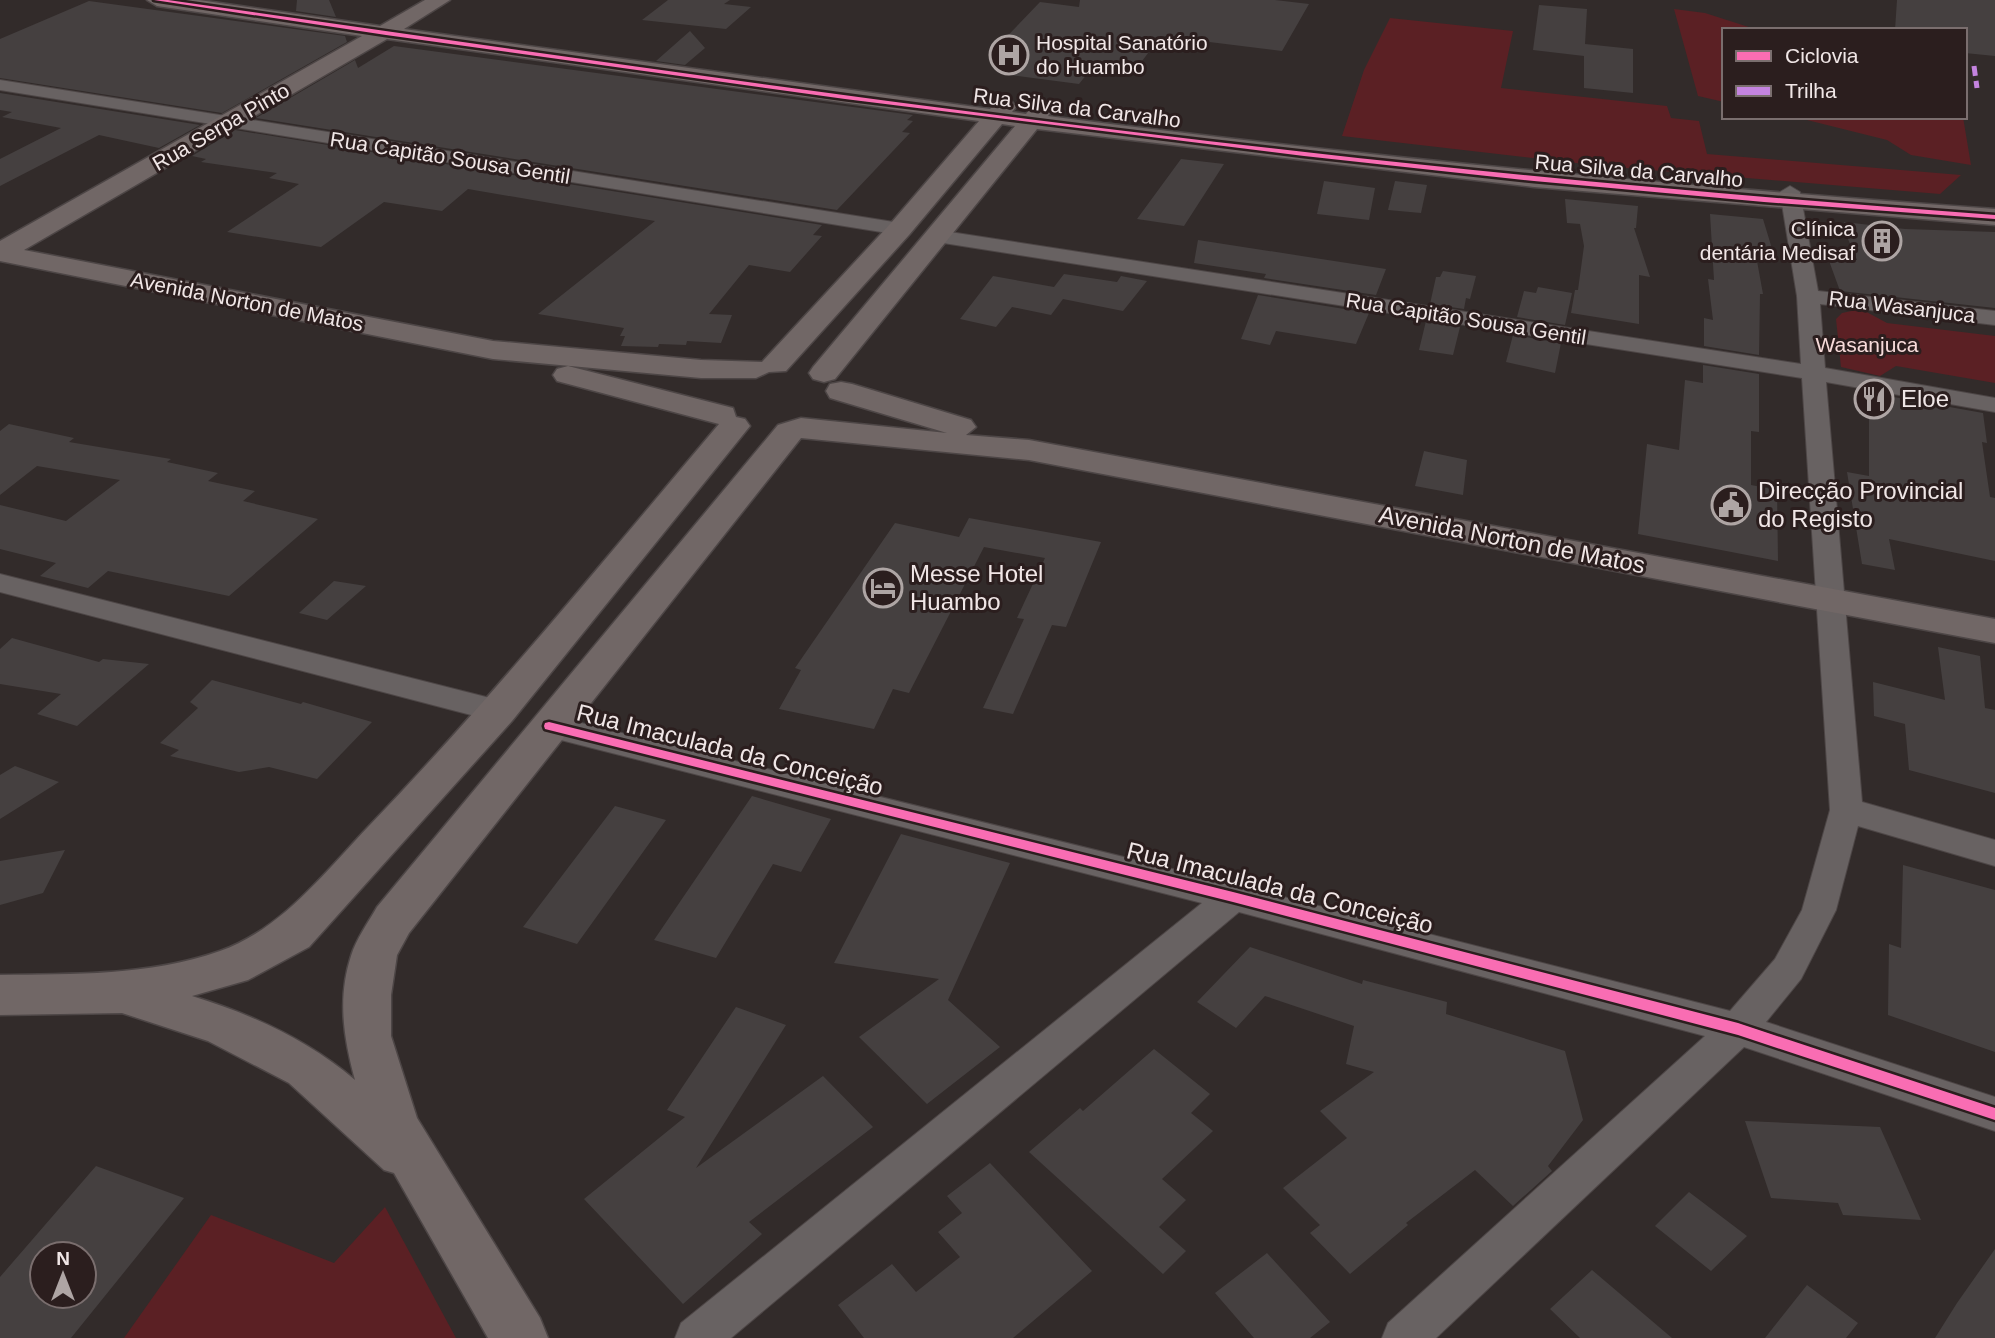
<svg xmlns="http://www.w3.org/2000/svg" width="1995" height="1338" viewBox="0 0 1995 1338" font-family="Helvetica,sans-serif">
  <rect width="100%" height="100%" fill="#322b2a"/>
  <path fill="#5b2024" d="M1674,9L1705,13L1758,30H1724V102L1698,96Z
    M1390,18L1513,31L1501,88L1667,106L1671,118L1699,121L1707,154L1961,175L1940,194L1602,166L1342,136L1364,70Z
    M1795,117H1963L1971,165L1911,155L1887,140Z
    M1861,309L1887,323L1995,336V383L1896,366L1880,376L1841,367L1836,319L1842,313Z
    M385,1207L456,1338H124L211,1215L334,1263Z"/>
  <path fill="#454040" fill-rule="evenodd" d="M297,0H329L336,17L296,11Z
    M668,0H730L724,4L751,7L726,29L642,20Z
    M1080,0H1275L1309,4L1282,51L1161,36L1136,69L1095,64L1079,84L1010,75L1026,57L991,53L1040,2L1079,7Z
    M1897,0H1995V56L1965,53V30H1895Z
    M89,1L345,36L347,42L222,113L0,78V39Z
    M1539,5L1587,9L1585,44L1633,49V93L1584,88V56L1533,50Z
    M690,31L705,48L685,65L656,61Z
    M394,46L913,115L907,120L913,121L902,132L910,133L837,210L256,118L355,60L358,68Z
    M0,93L200,125L159,148L99,135L0,186V159L61,128L2,117L12,112L0,110Z
    M235,130L822,225L813,235L822,236L790,272L749,265L709,314L732,315L721,343L687,341L686,345L659,344L658,347L621,346L625,336H620L624,328L538,314L655,221L468,189L442,211L384,202L321,247L227,232L299,184L269,178L277,173L201,162L206,159L192,156Z
    M1181,159L1224,164L1184,226L1137,219Z
    M1324,181L1375,188L1369,220L1317,214Z
    M1395,181L1427,185L1421,213L1388,210Z
    M1565,199L1638,206L1636,228H1634L1650,277L1639,275V324L1571,313L1575,290H1578L1584,246L1580,224L1567,223Z
    M1710,214L1763,219L1773,252L1755,250L1763,294H1760L1759,355L1704,346V318L1713,320L1708,279L1714,280Z
    M1844,222L1905,229L1995,232V308L1840,291L1828,258L1857,260L1842,225L1845,226Z
    M1198,240L1386,269L1376,295L1264,278L1266,274L1194,263Z
    M1443,271L1476,276L1470,299L1466,298L1464,309L1430,304L1436,277H1440Z
    M1064,274L1117,282L1121,276L1147,281L1123,311L1063,299L1051,315L1012,307L996,327L960,319L993,276L1054,287Z
    M1538,287L1572,293L1565,325L1517,317L1524,291L1536,293Z
    M1258,295L1369,313L1356,344L1276,331L1270,345L1241,339Z
    M1426,321L1460,327L1453,355L1419,350Z
    M1513,335L1561,343L1555,373L1506,362Z
    M1703,365L1759,374V432L1751,431V485L1777,490L1778,561L1638,534L1647,444L1679,450L1685,380L1703,383Z
    M1860,391L1983,413L1987,443L1982,442L1990,497L1995,498V561L1889,539L1895,570L1862,564L1847,472L1869,476V415L1859,414Z
    M9,424L74,438L69,442L171,459L167,462L218,473L208,481L255,491L243,501L318,519L229,596L108,571L88,588L40,576L56,563L0,549V505L66,521L120,480L37,466L0,495V431Z
    M1424,451L1467,460L1463,495L1415,486Z
    M969,518L1101,542L1066,627L1052,625L1013,714L983,708L1024,619L1017,618L1045,558L984,547L909,693L893,689L874,729L779,709L801,670L795,668L895,523L959,537Z
    M334,581L366,586L327,620L299,613Z
    M12,638L99,662L103,659L149,664L77,726L37,714L61,694L0,684V649Z
    M1938,647L1980,656L1985,708L1995,710V793L1909,770L1905,724L1874,716L1873,682L1945,700Z
    M212,680L301,704L303,702L372,722L317,779L269,767L239,772L170,756L179,750L160,743L198,708L190,702Z
    M15,766L59,782L0,819V775Z
    M752,796L831,819L801,872L773,864L716,958L654,940Z
    M615,806L666,820L577,944L523,927Z
    M901,834L1010,863L948,1000L1000,1047L927,1104L859,1037L939,979L834,963Z
    M65,850L43,893L0,905V861Z
    M1903,865L1995,890V1052L1888,1015L1889,944L1901,948Z
    M1250,947L1362,984L1363,980L1447,1002L1446,1014L1565,1051L1583,1120L1548,1166L1552,1171L1513,1206L1475,1170L1406,1223L1408,1225L1350,1274L1310,1233L1320,1225L1283,1188L1347,1138L1320,1111L1374,1072L1346,1064L1354,1026L1265,996L1236,1028L1197,1002Z
    M736,1007L786,1025L696,1168L823,1076L873,1127L749,1222L762,1234L683,1304L584,1199L685,1117L667,1110Z
    M1154,1049L1210,1094L1191,1113L1213,1131L1162,1179L1186,1200L1159,1227L1186,1251L1163,1274L1029,1152L1080,1108L1083,1111Z
    M1745,1121L1880,1127L1921,1220L1843,1215L1838,1203L1771,1198Z
    M990,1163L1092,1271L1013,1338H864L838,1305L892,1264L916,1292L960,1257L938,1232L962,1213L947,1196Z
    M96,1166L184,1198L71,1338H0V1277ZM42,1254H84V1296H42Z
    M1689,1192L1747,1236L1711,1271L1655,1226Z
    M1995,1249V1338H1935L1957,1303Z
    M1267,1253L1330,1322L1310,1338H1254L1215,1293Z
    M1592,1270L1672,1338H1580L1550,1309Z
    M1807,1285L1858,1323L1846,1338H1765Z"/>
  <g fill="none" stroke-linecap="round" stroke-linejoin="round">
    <defs>
      <path id="street" d="M0,80L900,223L910,229L900,235L0,90Z
        M1790,186L1800,192L1818,291L1995,311V325L1820,304L1825,368L1995,398V412L1826,382L1862,802L1995,840V866L1858,826L1836,910L1801,979L1766,1022L1995,1097V1131L1744,1047L1436,1338H1382L1388,1323L1705,1036L1239,912L731,1338H675L681,1323L1202,903L549,737L538,734L534,726L538,718L549,715L1233,884L1730,1011L1775,959L1802,910L1830,810L1802,378L937,242L930,240L927,236L930,232L937,230L1801,364L1797,296L1780,192Z
        M0,574L498,700L509,704L513,711L509,718L498,722L0,592Z"/>
      <path id="secondary" d="M147,0H199L380,26L425,0H450L404,29L990,109C997,101 1002,100 1012,102L1016,107L1012,112L1026,114C1033,105 1037,103 1048,106L1052,111L1048,116C1363,157 1678,186 1995,209V225L1534,187L1037,129L835,379L824,382L813,379L809,373L813,367L1015,126L1002,124L909,235L786,371L769,372L756,378H701L493,359L0,261V241L362,36L157,6ZM387,39L979,121L891,223L762,362L701,360L493,341L24,250Z
        M568,366L733,408L736,417L745,419L750,426L512,721L309,947L248,980L192,996C251,1014 308,1040 355,1080C344,1039 337,999 351,956C356,939 368,923 377,907L778,425L801,418L947,433L830,398L826,391L830,384L841,382L852,384L971,420L976,427L966,435L1029,440L1995,619V643L1029,460L801,438L409,933L397,955L391,995V1036L417,1118L540,1318L548,1338H488L394,1173L384,1170L289,1083L208,1041L122,1013L0,1015V975C75,974 148,976 220,951C282,929 324,873 368,827C492,698 604,560 719,424L557,381L553,375L557,369Z"/>
    </defs>
    <use href="#street" stroke="#4d4646" stroke-width="2"/>
    <use href="#secondary" stroke="#4d4646" stroke-width="3"/>
    <use href="#street" fill="#686262" fill-rule="evenodd"/>
    <use href="#secondary" fill="#716766" fill-rule="evenodd"/>
    <path stroke="#c483df" stroke-width="5" stroke-dasharray="10 5" stroke-linecap="butt" d="M1974,66L1977,88"/>
    <defs>
      <path id="cycleway" d="M154,0H168C547,54 925,110 1305,152C1534,178 1764,198 1995,215V219L1764,202L1534,181L1304,156L845,99L386,35Z
        M549,722L1233,892L1738,1023L1995,1108V1120L1738,1035L1233,902L545,729L544,726L545,723Z"/>
    </defs>
    <use href="#cycleway" stroke="#2b1e1e" stroke-width="5"/>
    <use href="#cycleway" fill="#f96db3" fill-rule="evenodd"/>
  </g>
  <defs>
    <symbol id="hospital-ring" viewBox="-11 -11 22 22"><circle r="9.5" fill="#2b1e1e" stroke="#aea5a4" stroke-width="1.5"/><path d="M-5-5h3v3.5h4V-5h3V5h-3V1.5h-4V5h-3Z" fill="#aea5a4"/></symbol>
    <symbol id="building-ring" viewBox="-11 -11 22 22"><circle r="9.5" fill="#2b1e1e" stroke="#aea5a4" stroke-width="1.5"/><path d="M-4-6H4V6H1V3H-1V6H-4ZM-2.5-4.3h1.7v1.8h-1.7ZM.8-4.3h1.7v1.8H.8ZM-2.5-1h1.7V.8h-1.7ZM.8-1h1.7V.8H.8Z" fill="#aea5a4"/></symbol>
    <symbol id="restaurant-ring" viewBox="-11 -11 22 22"><circle r="9.5" fill="#2b1e1e" stroke="#aea5a4" stroke-width="1.5"/><path d="M-5-6h1v4h1v-4h1v4h1v-4h1v5L-1.5 .5V6h-2V.5L-5-1ZM5-6V6H3V1.5H1.5Q1.5-4 5-6Z" fill="#aea5a4"/></symbol>
    <symbol id="civic-ring" viewBox="-11 -11 22 22"><circle r="9.5" fill="#2b1e1e" stroke="#aea5a4" stroke-width="1.5"/><path d="M-.6-6.5H3V-4.5H.6V-3L4-1V1h2V6H-6V1h2V-1L-.6-3ZM-1.2 2.5V6h2.4V2.5Z" fill="#aea5a4"/></symbol>
    <symbol id="hotel-ring" viewBox="-11 -11 22 22"><circle r="9.5" fill="#2b1e1e" stroke="#aea5a4" stroke-width="1.5"/><path d="M-6-4.5h1.5V1H6V5H4.5V3h-9V5H-6ZM-4 0a1.8 1.8 0 1 1 3.6 0ZM.5 0V-2.5h3Q6-2.5 6 0Z" fill="#aea5a4"/></symbol>
  </defs>
  <g fill-rule="evenodd">
    <use href="#hospital-ring" x="987" y="33" width="44" height="44"/>
    <use href="#building-ring" x="1860" y="219" width="44" height="44"/>
    <use href="#restaurant-ring" x="1852" y="377" width="44" height="44"/>
    <use href="#civic-ring" x="1709" y="483" width="44" height="44"/>
    <use href="#hotel-ring" x="861" y="566" width="44" height="44"/>
  </g>
  <g text-anchor="middle" stroke-width="6" stroke-linejoin="round" paint-order="stroke">
    <g font-size="21" fill="#f0e6e6" stroke="#2b1e1e" text-anchor="start">
      <text x="1036" y="50">Hospital Sanatório<tspan x="1036" dy="24">do Huambo</tspan></text>
      <text x="1855" y="236" text-anchor="end">Clínica<tspan x="1855" dy="24">dentária Medisaf</tspan></text>
    </g>
    <g font-size="21" fill="#f0e6e6" stroke="#2b1e1e">
      <text transform="translate(1077 108) rotate(7)" y="7">Rua Silva da Carvalho</text>
      <text transform="translate(221 127) rotate(-30)" y="7">Rua Serpa Pinto</text>
      <text transform="translate(450 158) rotate(9)" y="7">Rua Capitão Sousa Gentil</text>
      <text transform="translate(1639 171) rotate(5)" y="7">Rua Silva da Carvalho</text>
      <text transform="translate(247 302) rotate(11)" y="7">Avenida Norton de Matos</text>
      <text transform="translate(1902 307) rotate(7)" y="7">Rua Wasanjuca</text>
      <text transform="translate(1466 319) rotate(9)" y="7">Rua Capitão Sousa Gentil</text>
    </g>
    <g font-size="21" fill="#f7dbda" stroke="#2b1e1e">
      <text x="1867" y="352">Wasanjuca</text>
    </g>
    <g font-size="24" fill="#f0e6e6" stroke="#2b1e1e" text-anchor="start">
      <text x="1901" y="407">Eloe</text>
      <text x="1758" y="499">Direcção Provincial<tspan x="1758" dy="28">do Registo</tspan></text>
      <text x="910" y="582">Messe Hotel<tspan x="910" dy="28">Huambo</tspan></text>
    </g>
    <g font-size="24" fill="#f0e6e6" stroke="#2b1e1e">
      <text transform="translate(1512 540) rotate(11)" y="8">Avenida Norton de Matos</text>
      <text transform="translate(730 750) rotate(14)" y="8">Rua Imaculada da Conceição</text>
      <text transform="translate(1280 888) rotate(14)" y="8">Rua Imaculada da Conceição</text>
    </g>
  </g>
  <rect x="1722" y="28" width="245" height="91" fill="#2b1e1e" stroke="#7a6e6e" stroke-width="2"/>
  <rect x="1736" y="51" width="35" height="10" fill="#f96db3" stroke="#7a6e6e" stroke-width="2"/>
  <text x="1785" y="63" font-size="21" fill="#f0e6e6">Ciclovia</text>
  <rect x="1736" y="86" width="35" height="10" fill="#c483df" stroke="#7a6e6e" stroke-width="2"/>
  <text x="1785" y="98" font-size="21" fill="#f0e6e6">Trilha</text>
  <g transform="translate(63 1275)"><circle r="33" fill="#2b1e1e" stroke="#7a6e6e" stroke-width="2"/>
  <path d="M0-5L12 26L0 18L-12 26Z" fill="#aea5a4"/>
  <text y="-10" font-size="19" font-weight="bold" text-anchor="middle" fill="#f0e6e6">N</text>
  </g>
</svg>
